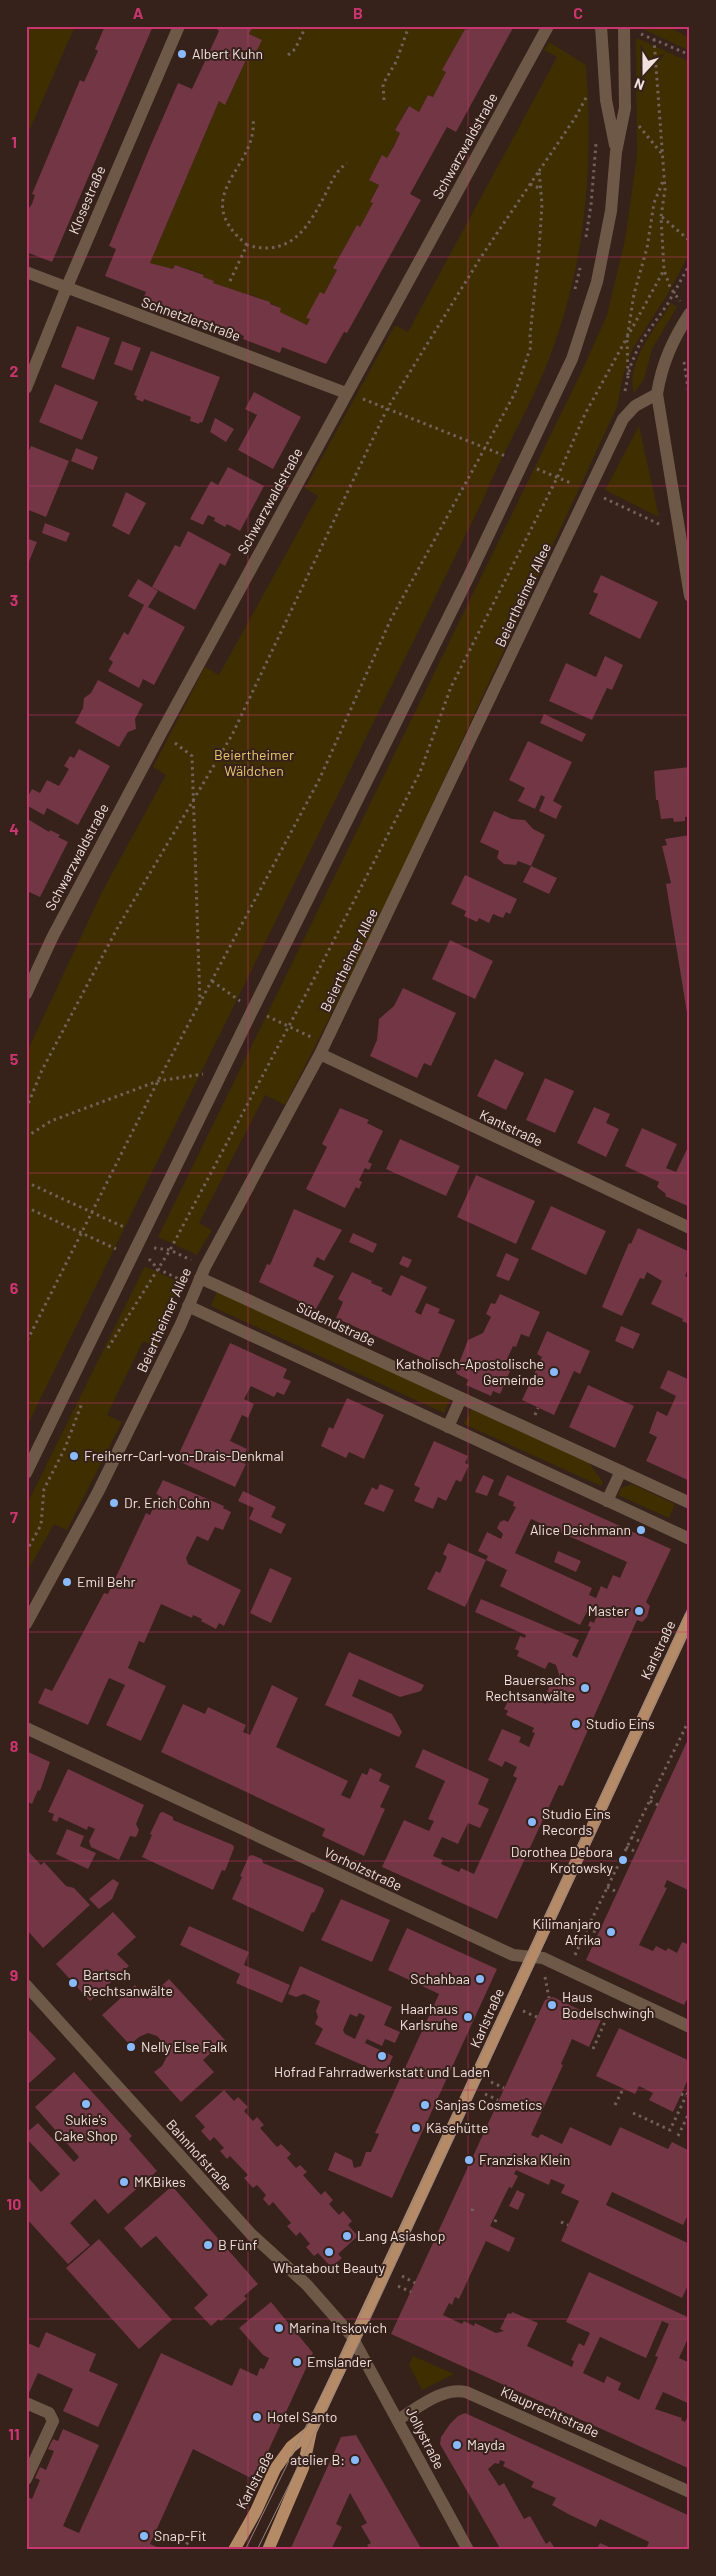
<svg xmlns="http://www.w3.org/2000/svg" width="716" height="2576" viewBox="0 0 716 2576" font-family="Barlow,sans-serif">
  <rect width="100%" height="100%" fill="#36211b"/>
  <path fill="#3f2f00" d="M26,26H75L30,129L26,127Z
    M253,26H471L468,30L465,29L442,70L446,72L433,97L428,95L419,112L408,106L395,130L400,133L387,158L382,156L369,179L379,185L370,201L373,203L360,227L357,225L333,268L337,270L324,294L320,293L307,318L310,319L307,325L280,312L281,308L252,295L240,293L213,283L214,281L203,277L204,274L175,265L173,269L150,263L219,101L226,104L247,58L252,60L261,40L249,34Z
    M668,26L690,39V51L643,29L642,27Z
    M636,38L690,62V253L667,295L633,348L623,376L617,407L373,932L285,1105L265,1095L199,1223L212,1230L197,1255L158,1237L581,373L607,315L625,240L637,155Z
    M549,42L586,65C593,161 587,253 554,345C536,399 504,447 483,500L26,1428V1054L102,892L166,775L153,767L205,667L219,675L318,496L305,488L395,325L408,332L557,57L544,50Z
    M671,303L677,307L652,349L644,379L634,393C625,362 656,328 671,303Z
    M639,426L659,517L605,490Z
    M145,1266L181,1283L171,1305L177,1308L158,1348L143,1341L107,1415L122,1422L67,1530L54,1524L26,1574V1506Z
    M217,1291L450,1399L444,1413L211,1306Z
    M471,1409L588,1462L603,1482L601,1486L464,1424Z
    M632,1484L675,1504L669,1518L618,1495L621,1488Z
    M413,2356L454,2374L422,2390L409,2365Z"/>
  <path fill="#723645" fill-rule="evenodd" d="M105,26H153L52,262L26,252V207L29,208L32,204L35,195L32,194L80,80L84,82L98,51L95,49Z
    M213,26H253L249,34L262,40L252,60L247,58L225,105L219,101L150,263L173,269L175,265L204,275L203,277L214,281L213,283L270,302V304L281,308L280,312L307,325L310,319L306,318L320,292L324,294L337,270L333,268L357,225L360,227L373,203L370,202L379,185L369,180L382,155L387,158L394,146L400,133L395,130L409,106L419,112L428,95L433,97L446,72L442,70L465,29L468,30L471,26H514L456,132L447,127L410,194L421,200L347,333L344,332L326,364L282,347L280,353L243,339L244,336L143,299L146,292L105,276L116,249L109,246L150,147L178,83L192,89L219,31Z
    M77,326L110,338L94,380L61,367Z
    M122,341L141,348L132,371L114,364Z
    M151,351L220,377L202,423L200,422L199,424L190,421L191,417L144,399L143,402L136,399L137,396L134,395Z
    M55,384L98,402L82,440L39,422Z
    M254,392L301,417L273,469L238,450L257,415L245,409Z
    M215,418L234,429L226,442L210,432Z
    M31,446L69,461L46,517L26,509V457Z
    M76,448L98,457L93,470L71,461Z
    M228,467L264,486L240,531L227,524L225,527L214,521L215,518L208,515L203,525L190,519L211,481L218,485Z
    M126,492L146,503L129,535L112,526Z
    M45,523L70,533L66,542L42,533Z
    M188,531L231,554L225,566L220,563L195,610L152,587L175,545L180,547Z
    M26,538L37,542L26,569Z
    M601,575L658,602L640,639L589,614L598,594L593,592Z
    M138,579L158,591L148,607L185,627L154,685L143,679L139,688L108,671L113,662L109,659L124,632L128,635L144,605L128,596Z
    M605,656L623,665L612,690L607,688L592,720L549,701L566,663L596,677Z
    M98,680L143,704L135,719L136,729L128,732L119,747L75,723L83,708L84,698L91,693Z
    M544,714L586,734L582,742L540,723Z
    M528,741L572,762L553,801L562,806L556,819L539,811L545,797L541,795L535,809L518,801L525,788L509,780Z
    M79,749L110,766L78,825L47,808L44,815L26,805V800L32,789L40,793L47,780L59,786L69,769L64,766L70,756L74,758Z
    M690,767V816L685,817V821L674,822L673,818L661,819L658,800H656L654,771Z
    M494,811L512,819L525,820L533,829L545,835L531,866L557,878L549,894L523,882L531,866L518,861L516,865L504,864L497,858L499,851L480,842Z
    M26,818L49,832L50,830L60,835L58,837L68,842L40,897L29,892L26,897Z
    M690,835V1025H689L666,884L671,883L662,846L667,845L665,839Z
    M465,875L517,899L510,914L506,912L503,918L493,914L489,923L479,918L477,922L464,916L466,911L451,904Z
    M450,940L493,961L475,999L432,979Z
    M403,988L456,1013L431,1066L424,1063L417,1078L370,1056L377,1040L379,1019L394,1006Z
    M495,1059L524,1073L506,1110L477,1096Z
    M545,1078L574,1091L555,1133L526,1120Z
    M594,1107L610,1114L606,1123L619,1129L606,1157L577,1143Z
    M340,1108L369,1120L367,1123L383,1131L368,1162L372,1164L369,1170L365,1168L359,1180L362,1182L359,1189L356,1187L345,1208L306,1189L327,1147L322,1144Z
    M642,1128L677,1144L666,1168L676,1172L690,1143V1207L665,1196L666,1194L657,1187L659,1182L625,1166Z
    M400,1139L460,1166L446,1196L386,1169Z
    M476,1175L535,1201L516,1244L457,1217Z
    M551,1206L606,1231L586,1275L531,1249Z
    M294,1209L342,1230L324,1261L317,1257L313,1266L334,1276L316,1309L259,1282L267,1264L270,1265Z
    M638,1228L690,1252V1265L685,1276L690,1279L689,1324L682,1321L683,1319L651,1304L662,1281L647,1272L644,1279L640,1278L622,1316L602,1307L629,1243L631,1244Z
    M353,1233L377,1244L373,1253L349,1242Z
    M506,1253L519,1259L509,1281L496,1276Z
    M403,1256L412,1260L408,1268L399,1264Z
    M352,1272L372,1281L371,1283L383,1288L381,1291L391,1296L401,1275L427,1287L415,1312L421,1315L426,1303L440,1309L438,1313L455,1320L436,1364L336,1318L343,1302L338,1299Z
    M500,1294L540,1312L529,1337L521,1334L516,1347L513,1346L506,1361L513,1364L500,1394L493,1391L491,1396L466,1385L469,1380L457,1374L456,1371L468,1340L483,1333L491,1317L486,1314L491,1303L495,1304Z
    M621,1326L640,1334L633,1349L615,1341Z
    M547,1331L590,1351L580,1374L574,1371L554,1415L522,1400L542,1357L537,1354Z
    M230,1343L287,1369L283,1378L291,1381L284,1395L277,1392L274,1397L251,1386L244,1399L254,1404L248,1418L242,1415L230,1441L247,1449L241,1462L246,1464L235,1487L176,1460Z
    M668,1370L690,1380V1481L646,1461L657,1437L649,1433L657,1411L667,1416L676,1396L660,1388Z
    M588,1385L634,1406L615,1448L569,1427Z
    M347,1398L384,1415L364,1459L349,1452L346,1458L321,1446L329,1427L333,1429Z
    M434,1441L468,1456L465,1463L469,1465L461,1482L456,1480L446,1501L438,1497L433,1509L414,1501L420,1488L414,1485Z
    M483,1475L494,1480L487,1496L475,1492Z
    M507,1475L671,1549L646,1602L650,1606L647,1617L642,1622L637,1620L563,1786L559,1785L497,1919L382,1867L404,1820L429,1831L434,1821L428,1819L445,1781L415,1767L423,1749L489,1779L478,1804L489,1809L480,1828L468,1823L458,1844L442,1837L433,1856L443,1860L441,1864L459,1872L461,1868L474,1874L517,1778L513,1776L517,1767L505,1761L502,1767L488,1760L502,1729L521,1737L519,1742L529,1747L535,1733L532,1732L534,1728L506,1715L508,1711L504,1709L509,1699L514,1701L518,1691L546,1704L550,1694L547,1692L550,1685L555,1687L560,1678L556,1665L549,1662L545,1669L517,1656L519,1651L515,1649L520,1636L525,1638L526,1635L475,1612L481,1599L579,1640L572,1655L577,1658L591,1627L588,1626L590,1621L594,1623L598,1612L589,1608L580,1625L500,1586L507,1570L486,1560L488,1556L478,1551L487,1532L501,1539L503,1534L497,1528L500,1522L504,1520L508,1522L516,1507L513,1506L514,1502L498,1495ZM531,1519L627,1562L620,1578L613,1575L607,1589L601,1586L596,1598L589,1595L592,1588L515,1553Z
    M163,1480L224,1506L223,1508L231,1512L223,1530L215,1527L208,1541L197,1536L186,1558L188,1564L241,1590L224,1626L219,1623L216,1629L201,1621L202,1619L193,1615L192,1618L161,1604L144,1643L139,1641L128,1668L166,1686L141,1741L106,1725L125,1685L109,1678L88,1725L38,1703L45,1688L52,1691L104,1593L108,1594L146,1513L150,1515L159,1495L156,1494Z
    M380,1484L394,1490L384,1512L364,1504L372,1487L377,1490Z
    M243,1491L276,1507L271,1517L286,1524L281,1534L249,1519L254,1508L238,1501Z
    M448,1543L486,1560L465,1607L427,1589L436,1571L440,1573L447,1557L443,1554Z
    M558,1551L581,1561L576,1572L554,1562Z
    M270,1568L292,1578L271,1623L250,1613Z
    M349,1652L424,1685L421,1691L400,1697L359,1679L352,1696L392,1714L402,1732L399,1737L325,1705Z
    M272,1685L298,1698L276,1747L348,1781L341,1795L350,1799L362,1773L367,1775L370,1768L382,1774L379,1781L390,1786L380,1807L385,1809L364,1856L322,1836L325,1829L161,1752L183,1704L205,1714L208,1707L246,1725L243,1732L250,1735Z
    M690,1735V1891L667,1880L664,1887L667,1888L639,1945L653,1951L656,1946L666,1951L668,1948L677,1953L682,1942L690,1945V1993L684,2005L586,1960Z
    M26,1751L50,1762L40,1791L38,1790L32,1804L26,1801Z
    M68,1769L144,1805L136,1824L139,1830L136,1837L130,1836L119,1860L91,1847L89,1841L95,1829L88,1826L87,1830L59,1817L57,1822L52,1820L54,1814L48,1812Z
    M163,1812L173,1817V1820L233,1845L234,1848L225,1871L222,1870L213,1890L142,1857L152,1835L150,1834L160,1813Z
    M67,1829L84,1836L80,1846L96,1853L88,1869L56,1854Z
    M26,1849L41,1865L44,1862L66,1886L74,1888L90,1905L43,1948L26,1929Z
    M252,1855L262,1859L263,1863L323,1888L324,1891L314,1913L312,1912L303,1932L232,1899L242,1877L240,1876L249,1856Z
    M113,1879L119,1883L112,1899L99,1909L89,1899Z
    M341,1899L390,1920L372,1962L321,1940Z
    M113,1912L136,1937L117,1954L129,1966L90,2001L56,1964Z
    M189,1926L249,1952L244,1965L290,1985L282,2003L236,1983L240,1974L180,1945Z
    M407,1928L497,1969L392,2198L328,2170L335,2152L352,2160L354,2168L361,2166L366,2152H371L379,2134L375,2133L439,1994L388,1970Z
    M300,1966L392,2007L384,2025L400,2032L395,2043L385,2039L382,2046L367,2039L365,2043L393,2056L385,2075L315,2044L323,2029L315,2024L318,2017L316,2011L320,2001L304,1994L296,1997L288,1994ZM359,2013L365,2016L355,2039L345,2034L343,2030L350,2014L357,2017Z
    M169,1979L225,2040L203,2060L214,2072L181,2102L154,2072L162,2066L167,2056L165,2045L157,2036L148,2033L139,2037L130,2045L102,2015L135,1985L147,1999Z
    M553,1997L601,2020L589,2047L572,2039L561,2064L563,2065L531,2135L538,2138L541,2134L562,2144L570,2127L611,2146L620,2127L668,2149L672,2142L690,2151V2211L683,2225L612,2192L606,2205L690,2244V2281L682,2298L561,2241L579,2201L561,2193L565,2185L551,2179L549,2185L516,2170L514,2174L518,2176L512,2188L509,2187L490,2226L515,2238L509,2252L486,2241L459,2299L455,2297L452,2305L449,2303L443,2315L462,2324L464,2321L474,2326L475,2323L496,2333L504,2331L500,2329L508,2313L511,2314L512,2312L538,2323L527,2346L572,2367L574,2361L571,2360L579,2343L584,2346L590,2333L566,2322L589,2272L690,2318V2334L679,2358L690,2363V2404L663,2392L655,2409L682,2418L681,2420L685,2422L690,2412V2469L391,2334L545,2000ZM662,2321L669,2324L655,2356L658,2357L639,2400L618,2390L621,2383L607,2376L604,2383L583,2373L600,2337L646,2358Z
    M26,2027L56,2059L26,2086Z
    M619,2028L690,2061V2075L673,2112L649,2100L653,2093L639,2086L635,2094L596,2076Z
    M74,2072L132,2136L129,2139L157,2171L108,2214L95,2199L70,2223L90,2245L68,2264L26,2218V2175L41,2192L60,2174L26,2138V2133L38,2123L74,2162L79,2157L35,2107Z
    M224,2090L234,2101L238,2097L248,2107L244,2111L253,2121L257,2117L264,2125L260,2128L277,2147L281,2144L291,2154L287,2158L296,2168L300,2165L307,2172L303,2175L321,2195L325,2191L333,2200L329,2204L339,2215L343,2211L352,2221L348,2225L358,2236L338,2254L342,2258L331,2267L318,2253L314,2256L306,2247L310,2244L300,2232L296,2236L287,2226L291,2223L273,2202L269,2206L263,2199L266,2195L257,2185L253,2188L244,2178L248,2175L230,2156L227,2159L220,2151L224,2148L214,2137L210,2141L201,2131L205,2127L195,2116Z
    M172,2186L258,2284L244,2296L247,2299L221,2321L219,2319L211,2326L194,2308L208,2295L156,2236L141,2248L124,2228Z
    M517,2190L525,2194L518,2210L509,2206Z
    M99,2239L172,2320L139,2349L66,2268Z
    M271,2302L313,2353L255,2480L193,2449L150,2544L164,2550H26V2496L32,2499L40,2480L35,2478L40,2467L46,2470L54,2451L48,2449L53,2439L58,2441L63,2429L99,2445L63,2526L79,2533L161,2353L232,2386L240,2368L257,2376L260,2368L264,2369L269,2358L263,2355L239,2328Z
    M46,2332L96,2354L89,2371L118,2384L98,2427L63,2411L73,2389L38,2373L28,2395L26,2394V2342L39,2348Z
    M465,2413L690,2516V2550H654L647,2547L649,2542L600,2519L596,2527L570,2515L552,2505L556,2498L531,2487L534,2482L503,2466L505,2462L500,2460L499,2464L495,2463L488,2469L499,2486L504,2483L524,2519L530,2516L546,2544L550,2541L556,2550H501L440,2444L441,2437L450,2424L458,2416Z
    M356,2435L422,2550H370L367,2545L371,2543L361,2526L367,2523L350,2493L336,2524L342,2527L331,2550H290L341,2437Z
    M600,2543L616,2550H596Z"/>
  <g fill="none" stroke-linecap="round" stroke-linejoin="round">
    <path stroke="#74605b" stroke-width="3" stroke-dasharray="2.5 4" stroke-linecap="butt" d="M641,34L690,55
      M654,39L665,189L661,217L664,270L670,287L680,301
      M288,55L295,49L306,26
      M384,100L383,84L396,62L409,26
      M639,126L662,154
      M539,171L575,118L587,96
      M530,184L541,189
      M662,217L690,241
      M586,237L591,205L596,144
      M247,245C186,194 259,169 253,118
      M230,281L247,245C292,258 309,226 327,191C333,179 336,171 347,163
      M575,289L580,268
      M684,362L690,401
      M628,375L627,339L634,294L647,248L654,203L663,181
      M625,391L630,367L640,343L667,305L690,264
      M363,399L508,457
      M537,469L573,484
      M604,498L661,525
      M175,743L192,756L200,1004
      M212,981L240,1001
      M267,1016L311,1037
      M26,1109L42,1070L118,927L232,735L387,409L481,257L539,171L542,204L539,250L530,336L531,346L515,393L391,619L320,778L158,1081L26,1343
      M26,1137L51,1121L158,1081L203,1074
      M26,1182L126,1228
      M26,1207L116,1249
      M154,1248L170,1250L191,1260
      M149,1259L158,1269L181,1280
      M108,1348L170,1250L316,975L420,772L451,687L557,478L585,414L664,270
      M535,1415L538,1408
      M26,1552L41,1525L44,1489L65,1448L82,1403
      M650,1801L658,1805
      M631,1837L641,1842
      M626,1847L636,1852
      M607,1887L617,1892
      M588,1927L690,1718
      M575,1955L588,1927L595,1930L591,1940L595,1942
      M545,1977L549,1998
      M523,2011L537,2017
      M593,2049L611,2008
      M491,2082L504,2088
      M485,2094L498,2100
      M681,2094L686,2096L690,2089
      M615,2105L623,2089
      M633,2113L670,2130L686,2096
      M678,2136L690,2111
      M472,2211L473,2207
      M495,2222L497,2217
      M561,2222L568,2225
      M422,2233L435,2239
      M402,2276L415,2283
      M398,2286L411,2292
      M183,2550L190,2539"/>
    <path stroke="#6e5948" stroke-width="12" d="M601,26L606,100L615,145
      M26,272L346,393
      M690,313C673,339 662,363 657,394L690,596
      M26,388L66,289L179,26
      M26,994L53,936L160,735L548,26
      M320,1054L690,1228
      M200,1278L690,1503
      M188,1306L690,1539
      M448,1427L461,1398
      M26,1473L253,1009L468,578L572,359L597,282L611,211L616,152L625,108L624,26
      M607,1501L621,1471
      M26,1624L98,1492L181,1324L205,1267L320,1054L623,419L635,406L657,394
      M26,1728L513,1955L543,1958L690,2027
      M26,1985L251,2234L307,2285L351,2335L468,2550
      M26,2403L49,2413L53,2421L26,2479
      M399,2419C418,2408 442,2387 466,2392L690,2492"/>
    <path stroke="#b58a66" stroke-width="12" d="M234,2550L256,2511L275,2469L291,2447L311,2431
      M268,2550L303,2468L311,2431L690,1617"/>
    <path stroke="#96847f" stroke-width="1" d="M245,2550L351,2335L690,1604
      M257,2550L358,2345L690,1628"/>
  </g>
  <path fill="none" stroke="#c9366f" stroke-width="1" stroke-opacity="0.55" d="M248,26V2550M468,26V2550M26,257H690M26,486H690M26,715H690M26,944H690M26,1173H690M26,1403H690M26,1632H690M26,1861H690M26,2090H690M26,2319H690"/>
  <g fill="#88bafc" stroke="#36211b" stroke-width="2">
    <circle cx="182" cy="54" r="5"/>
    <circle cx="554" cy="1372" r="5"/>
    <circle cx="74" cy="1456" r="5"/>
    <circle cx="114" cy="1503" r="5"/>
    <circle cx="641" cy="1530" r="5"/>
    <circle cx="67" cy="1582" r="5"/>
    <circle cx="639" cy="1611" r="5"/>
    <circle cx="585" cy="1688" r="5"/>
    <circle cx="576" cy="1724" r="5"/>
    <circle cx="532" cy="1822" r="5"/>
    <circle cx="623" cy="1860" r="5"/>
    <circle cx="611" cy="1932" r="5"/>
    <circle cx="480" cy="1979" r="5"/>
    <circle cx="73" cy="1983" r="5"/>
    <circle cx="552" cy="2005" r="5"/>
    <circle cx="468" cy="2017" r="5"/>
    <circle cx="131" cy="2047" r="5"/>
    <circle cx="382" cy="2056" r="5"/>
    <circle cx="86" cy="2104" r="5"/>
    <circle cx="425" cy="2105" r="5"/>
    <circle cx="416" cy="2128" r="5"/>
    <circle cx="469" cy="2160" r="5"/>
    <circle cx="124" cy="2182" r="5"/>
    <circle cx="347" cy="2236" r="5"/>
    <circle cx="208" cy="2245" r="5"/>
    <circle cx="329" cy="2252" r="5"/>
    <circle cx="279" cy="2328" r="5"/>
    <circle cx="297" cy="2362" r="5"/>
    <circle cx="257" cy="2417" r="5"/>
    <circle cx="457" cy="2445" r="5"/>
    <circle cx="355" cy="2460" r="5"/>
    <circle cx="144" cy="2536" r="5"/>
  </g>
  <g text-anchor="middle" stroke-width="4" stroke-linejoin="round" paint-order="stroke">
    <g font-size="14" fill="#f1e1de" stroke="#36211b" text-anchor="start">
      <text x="192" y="59">Albert Kuhn</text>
      <text x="544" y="1369" text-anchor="end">Katholisch-Apostolische<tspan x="544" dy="16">Gemeinde</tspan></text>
      <text x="84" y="1461">Freiherr-Carl-von-Drais-Denkmal</text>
      <text x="124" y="1508">Dr. Erich Cohn</text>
      <text x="631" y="1535" text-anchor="end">Alice Deichmann</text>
      <text x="77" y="1587">Emil Behr</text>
      <text x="629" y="1616" text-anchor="end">Master</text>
      <text x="575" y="1685" text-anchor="end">Bauersachs<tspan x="575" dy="16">Rechtsanwälte</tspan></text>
      <text x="586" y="1729">Studio Eins</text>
      <text x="542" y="1819">Studio Eins<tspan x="542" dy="16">Records</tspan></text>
      <text x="613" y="1857" text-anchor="end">Dorothea Debora<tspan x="613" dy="16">Krotowsky</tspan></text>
      <text x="601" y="1929" text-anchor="end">Kilimanjaro<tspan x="601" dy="16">Afrika</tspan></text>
      <text x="83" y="1980">Bartsch<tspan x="83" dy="16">Rechtsanwälte</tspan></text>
      <text x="470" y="1984" text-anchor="end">Schahbaa</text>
      <text x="562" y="2002">Haus<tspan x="562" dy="16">Bodelschwingh</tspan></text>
      <text x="458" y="2014" text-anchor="end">Haarhaus<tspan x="458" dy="16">Karlsruhe</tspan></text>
      <text x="141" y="2052">Nelly Else Falk</text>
      <text x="382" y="2077" text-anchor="middle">Hofrad Fahrradwerkstatt und Laden</text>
      <text x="435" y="2110">Sanjas Cosmetics</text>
      <text x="86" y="2125" text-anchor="middle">Sukie's<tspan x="86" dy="16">Cake Shop</tspan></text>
      <text x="426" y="2133">Käsehütte</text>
      <text x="479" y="2165">Franziska Klein</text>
      <text x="134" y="2187">MKBikes</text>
      <text x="357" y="2241">Lang Asiashop</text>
      <text x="218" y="2250">B Fünf</text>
      <text x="329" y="2273" text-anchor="middle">Whatabout Beauty</text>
      <text x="289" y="2333">Marina Itskovich</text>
      <text x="307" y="2367">Emslander</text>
      <text x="267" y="2422">Hotel Santo</text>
      <text x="467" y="2450">Mayda</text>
      <text x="345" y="2465" text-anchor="end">atelier B:</text>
      <text x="154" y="2541">Snap-Fit</text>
    </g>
    <g font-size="14" fill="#f1e1de" stroke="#36211b">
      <text transform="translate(465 146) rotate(-61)" y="5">Schwarzwaldstraße</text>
      <text transform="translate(87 200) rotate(-67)" y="5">Klosestraße</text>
      <text transform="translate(191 319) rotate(20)" y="5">Schnetzlerstraße</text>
      <text transform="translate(270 501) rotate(-61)" y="5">Schwarzwaldstraße</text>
      <text transform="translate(523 595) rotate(-65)" y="5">Beiertheimer Allee</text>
      <text transform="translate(77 857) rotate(-62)" y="5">Schwarzwaldstraße</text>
      <text transform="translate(349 960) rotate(-64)" y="5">Beiertheimer Allee</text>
      <text transform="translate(511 1128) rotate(25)" y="5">Kantstraße</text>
      <text transform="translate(164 1320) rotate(-66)" y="5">Beiertheimer Allee</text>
      <text transform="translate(336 1324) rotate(25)" y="5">Südendstraße</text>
      <text transform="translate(658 1650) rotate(-65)" y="5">Karlstraße</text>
      <text transform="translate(363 1869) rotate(25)" y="5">Vorholzstraße</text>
      <text transform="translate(487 2018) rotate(-66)" y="5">Karlstraße</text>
      <text transform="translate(199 2155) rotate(48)" y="5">Bahnhofstraße</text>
      <text transform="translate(550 2412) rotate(24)" y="5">Klauprechtstraße</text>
      <text transform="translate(425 2438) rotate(63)" y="5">Jollystraße</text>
      <text transform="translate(255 2480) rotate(-62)" y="5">Karlstraße</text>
    </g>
    <g font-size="14" fill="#e8c76d" stroke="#36211b">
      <text x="254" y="760">Beiertheimer<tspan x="254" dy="16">Wäldchen</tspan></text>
    </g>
  </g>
  <rect width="716" height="2576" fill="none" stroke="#36211b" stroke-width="55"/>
  <g transform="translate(644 72) rotate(201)" stroke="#36211b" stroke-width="4" paint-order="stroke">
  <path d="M0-4L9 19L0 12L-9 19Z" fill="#f1e1de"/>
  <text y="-8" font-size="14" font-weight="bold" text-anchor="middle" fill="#f1e1de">N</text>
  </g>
  <rect x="28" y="28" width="660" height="2520" fill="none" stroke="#c9366f" stroke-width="2"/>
  <g font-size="16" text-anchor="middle" font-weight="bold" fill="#c9366f">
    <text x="138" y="19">A</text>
    <text x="358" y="19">B</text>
    <text x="578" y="19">C</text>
    <text x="14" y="148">1</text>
    <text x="14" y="377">2</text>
    <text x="14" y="606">3</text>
    <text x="14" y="835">4</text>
    <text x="14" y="1065">5</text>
    <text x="14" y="1294">6</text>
    <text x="14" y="1523">7</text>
    <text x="14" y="1752">8</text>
    <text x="14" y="1981">9</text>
    <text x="14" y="2210">10</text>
    <text x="14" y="2440">11</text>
  </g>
</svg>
